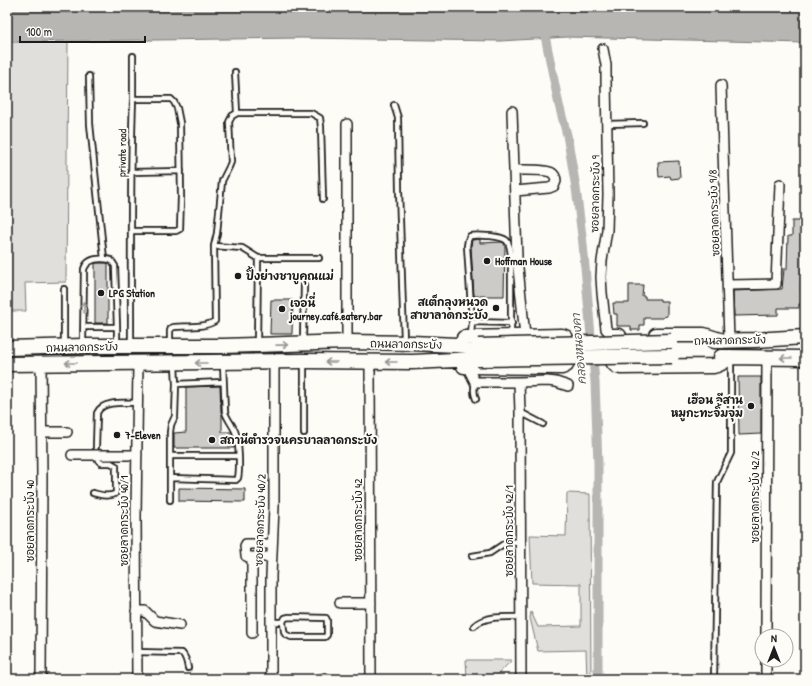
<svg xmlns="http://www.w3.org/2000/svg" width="812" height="686" viewBox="0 0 812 686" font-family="'Patrick Hand','Playpen Sans Thai',sans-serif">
  <rect width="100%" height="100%" fill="#fdfcf7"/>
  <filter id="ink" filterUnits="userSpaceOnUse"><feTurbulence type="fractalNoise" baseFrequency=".025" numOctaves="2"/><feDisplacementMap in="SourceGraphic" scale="8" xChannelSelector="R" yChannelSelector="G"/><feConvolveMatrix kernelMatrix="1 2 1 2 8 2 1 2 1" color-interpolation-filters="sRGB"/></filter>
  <g filter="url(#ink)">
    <path fill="#e0dfdb" stroke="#7e7e7c" d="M68,41L66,282L25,283L26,311H7V42Z
      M567,493L590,494L591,679H587L586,650L538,651L530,618L531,612L538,627L581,626V584L532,583L530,535L566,536Z
      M466,660H512L493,679H467Z"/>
    <path fill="#b7b6b2" stroke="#797876" d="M7,7H749L752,9L805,10V43L568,37L500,41L302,38L7,42Z"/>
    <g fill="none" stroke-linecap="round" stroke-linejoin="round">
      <path stroke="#b7b6b2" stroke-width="9" d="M543,26L559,105L567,135L576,188L583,244L595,382L598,465V679"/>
    </g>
    <path fill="#cccbc8" stroke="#1c1c1c" d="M679,161L680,178L671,179L670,176L659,177L658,162Z
      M792,221H805V271L802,270L801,290H805V298H802V304H799V308H778V315L734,316L733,291L782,289L784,269H787L788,236H792Z
      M480,239V243L503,242L505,245L504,296H474L471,246L472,240Z
      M95,263H108V323H95Z
      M629,285H643L642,296H645V299H660V301H667V316L663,317V318H644V325H640V330H631V326H617V314H614L613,303H629Z
      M271,300H293L292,334H270Z
      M738,377H761V434L739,435Z
      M220,386L221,412L222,415V432H232L234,448H174V433L186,432V387Z
      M179,488L245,489V502L179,501Z"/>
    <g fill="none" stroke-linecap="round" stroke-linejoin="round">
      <defs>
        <path id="lane" d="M133,56V99
          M235,72L237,113
          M89,76L90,124L104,259
          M394,105L398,118L399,190L404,340
          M607,124L643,123
          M131,172L181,171
          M131,231H176L180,229L181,197L180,123L177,108L174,102L171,99H133C130,181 131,263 131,344
          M214,246L242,248L258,258
          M64,289V345
          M472,322L512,323
          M84,327H117
          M471,336L472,322L467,246L468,240L470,236C477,235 483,236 490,236C507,238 510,239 511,257V335
          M303,342L304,285
          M83,344L84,269C88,257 101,258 111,260L115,266L117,327V344
          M170,344V331L171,328L174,327C187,326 204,328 215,321L214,246L217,233L222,181L229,167L231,162L229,122L232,116L237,113H311L320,118L321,127L323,199
          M257,344L258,258H319
          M304,363V433
          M475,382C474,388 473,393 476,399
          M176,384L223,382
          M520,412L543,424
          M96,447L97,413C102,400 126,403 137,403
          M170,456H238
          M171,478L236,480L238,478C240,468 239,440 235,431C232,424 227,419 225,412L223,364
          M93,493C101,495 107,497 115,494L116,492V466L111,463H101L98,460L97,455
          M170,500V432L171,425L175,416L176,384L175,365
          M472,556L490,553L505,543L520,541
          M270,622H283L285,618L289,617L326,618L327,620V635L325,637H291L285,634L284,631L283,622
          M474,626C486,615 506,617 521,617
          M136,652L182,653C186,657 187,662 188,668
          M315,679L325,676
          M714,679L717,482L731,453V360"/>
        <path id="street" d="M603,49L606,65V80L608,195L607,230L602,261L601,277L602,293L606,329L613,336
          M721,85L729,340
          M512,111L517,258L525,336
          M514,170C522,170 547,169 552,173C555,175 556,178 556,181L554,186L549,188L515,191
          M728,285L776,284L780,184
          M347,342V124
          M370,362L371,679
          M467,366L475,382H519L547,381L556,382L568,386
          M519,382L520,412L521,679
          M42,432H67
          M72,455H137
          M252,557V633
          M271,557H248L246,556L245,546L246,544H271
          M340,603H371
          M136,611H145L155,621L180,625
          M766,636L767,357
          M41,679L42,477L41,363
          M137,679L136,516L138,362
          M271,679V576L274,507V362
          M766,679V660"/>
        <path id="primary" d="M656,335H704L723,341
          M619,336H613V362C615,366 617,366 621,367L713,366C720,365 725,361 730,357
          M464,338L562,336L565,337L566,338C566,347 567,357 566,365L562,367L464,366
          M714,341L755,340L805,337
          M7,348L83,346H223L347,342L412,343L478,346
          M721,357L805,358
          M7,364L304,361L412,362L477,359"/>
      </defs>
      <use href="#lane" stroke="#1c1c1c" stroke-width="8"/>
      <use href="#street" stroke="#1c1c1c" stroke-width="12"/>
      <use href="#primary" stroke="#1c1c1c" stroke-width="17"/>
      <use href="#lane" stroke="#fdfcf7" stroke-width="4.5"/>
      <use href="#street" stroke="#fdfcf7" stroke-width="9"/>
      <use href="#primary" stroke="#fdfcf7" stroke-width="14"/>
      <defs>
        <path id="primary-bridge" d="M478,346L671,341
          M477,359L672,356"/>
      </defs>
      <use href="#primary-bridge" stroke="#1c1c1c" stroke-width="17" stroke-linecap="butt"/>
      <use href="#primary-bridge" stroke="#fdfcf7" stroke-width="14"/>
    </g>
    <defs><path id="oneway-shaft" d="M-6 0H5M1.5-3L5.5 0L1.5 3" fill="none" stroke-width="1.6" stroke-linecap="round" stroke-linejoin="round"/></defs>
    <g stroke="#989794">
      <use href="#oneway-shaft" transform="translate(84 307) rotate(-90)"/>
      <use href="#oneway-shaft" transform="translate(282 345) rotate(-1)"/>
      <use href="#oneway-shaft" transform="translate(786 358) rotate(-180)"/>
      <use href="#oneway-shaft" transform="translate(331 362) rotate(-180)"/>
      <use href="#oneway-shaft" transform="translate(391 362) rotate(-180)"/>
      <use href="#oneway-shaft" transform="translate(71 363) rotate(180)"/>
      <use href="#oneway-shaft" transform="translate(201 363) rotate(180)"/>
    </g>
  </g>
  <g fill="#1c1c1c" stroke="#fdfcf7" stroke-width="1.5">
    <circle cx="487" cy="261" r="4"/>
    <circle cx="238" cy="276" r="4"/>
    <circle cx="101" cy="293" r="4"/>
    <circle cx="496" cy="308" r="4"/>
    <circle cx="282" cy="309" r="4"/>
    <circle cx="751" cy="406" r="4"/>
    <circle cx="117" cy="435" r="4"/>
    <circle cx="212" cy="440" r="4"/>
  </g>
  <g text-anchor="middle" stroke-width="4" stroke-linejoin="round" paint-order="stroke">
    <g font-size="11" fill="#1c1c1c" stroke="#fdfcf7">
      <text transform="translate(122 153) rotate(-89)" y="4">private road</text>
      <text transform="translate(595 194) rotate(-89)" y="4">ซอยลาดกระบัง 9</text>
      <text transform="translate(714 213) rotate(-92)" y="4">ซอยลาดกระบัง 9/8</text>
      <text transform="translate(730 340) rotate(-1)" y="4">ถนนลาดกระบัง</text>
      <text transform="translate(406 344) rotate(1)" y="4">ถนนลาดกระบัง</text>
      <text transform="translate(82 347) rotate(-1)" y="4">ถนนลาดกระบัง</text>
      <text transform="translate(755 497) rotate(-90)" y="4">ซอยลาดกระบัง 42/2</text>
      <text transform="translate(260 520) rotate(-88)" y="4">ซอยลาดกระบัง 40/2</text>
      <text transform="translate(358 520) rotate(-90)" y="4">ซอยลาดกระบัง 42</text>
      <text transform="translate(30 521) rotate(-90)" y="4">ซอยลาดกระบัง 40</text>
      <text transform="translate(124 521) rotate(-90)" y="4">ซอยลาดกระบัง 40/1</text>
      <text transform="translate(509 531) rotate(-90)" y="4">ซอยลาดกระบัง 42/1</text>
    </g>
    <g font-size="11" font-weight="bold" fill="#1c1c1c" stroke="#fdfcf7" text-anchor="start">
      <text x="495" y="265">Hoffman House</text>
      <text x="246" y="280">ปิ้งย่างชาบูคุณแม่</text>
      <text x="109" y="297">LPG Station</text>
      <text x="488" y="306" text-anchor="end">สเต็กลุงหนวด<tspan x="488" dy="13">สาขาลาดกระบัง</tspan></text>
      <text x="290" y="307">เจอนี่<tspan x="290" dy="13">journey.café.eatery.bar</tspan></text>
      <text x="743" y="404" text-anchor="end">เฮือน อีสาน<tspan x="743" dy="13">หมูกะทะจิ้มจุ่ม</tspan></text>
      <text x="125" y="439">7-Eleven</text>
      <text x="220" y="444">สถานีตำรวจนครบาลลาดกระบัง</text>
    </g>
    <g font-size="12" font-style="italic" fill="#5a5a58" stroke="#fdfcf7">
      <text transform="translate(579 349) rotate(-95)" y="4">คลองหนองคา</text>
    </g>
  </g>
  <rect width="812" height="686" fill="none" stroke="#fdfcf7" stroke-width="24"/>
  <rect x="12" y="12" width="788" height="662" fill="none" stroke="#1c1c1c" stroke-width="1.5" filter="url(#ink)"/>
  <g transform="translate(774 648)"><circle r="19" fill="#fdfcf7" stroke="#a3a29f"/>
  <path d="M0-3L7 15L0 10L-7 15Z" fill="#1c1c1c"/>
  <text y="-6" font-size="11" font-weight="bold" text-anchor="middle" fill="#1c1c1c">N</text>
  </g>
  <path d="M20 36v6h125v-6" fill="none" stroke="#1c1c1c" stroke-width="2"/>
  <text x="26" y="36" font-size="12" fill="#1c1c1c" stroke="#fdfcf7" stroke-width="3" paint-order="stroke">100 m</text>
</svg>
